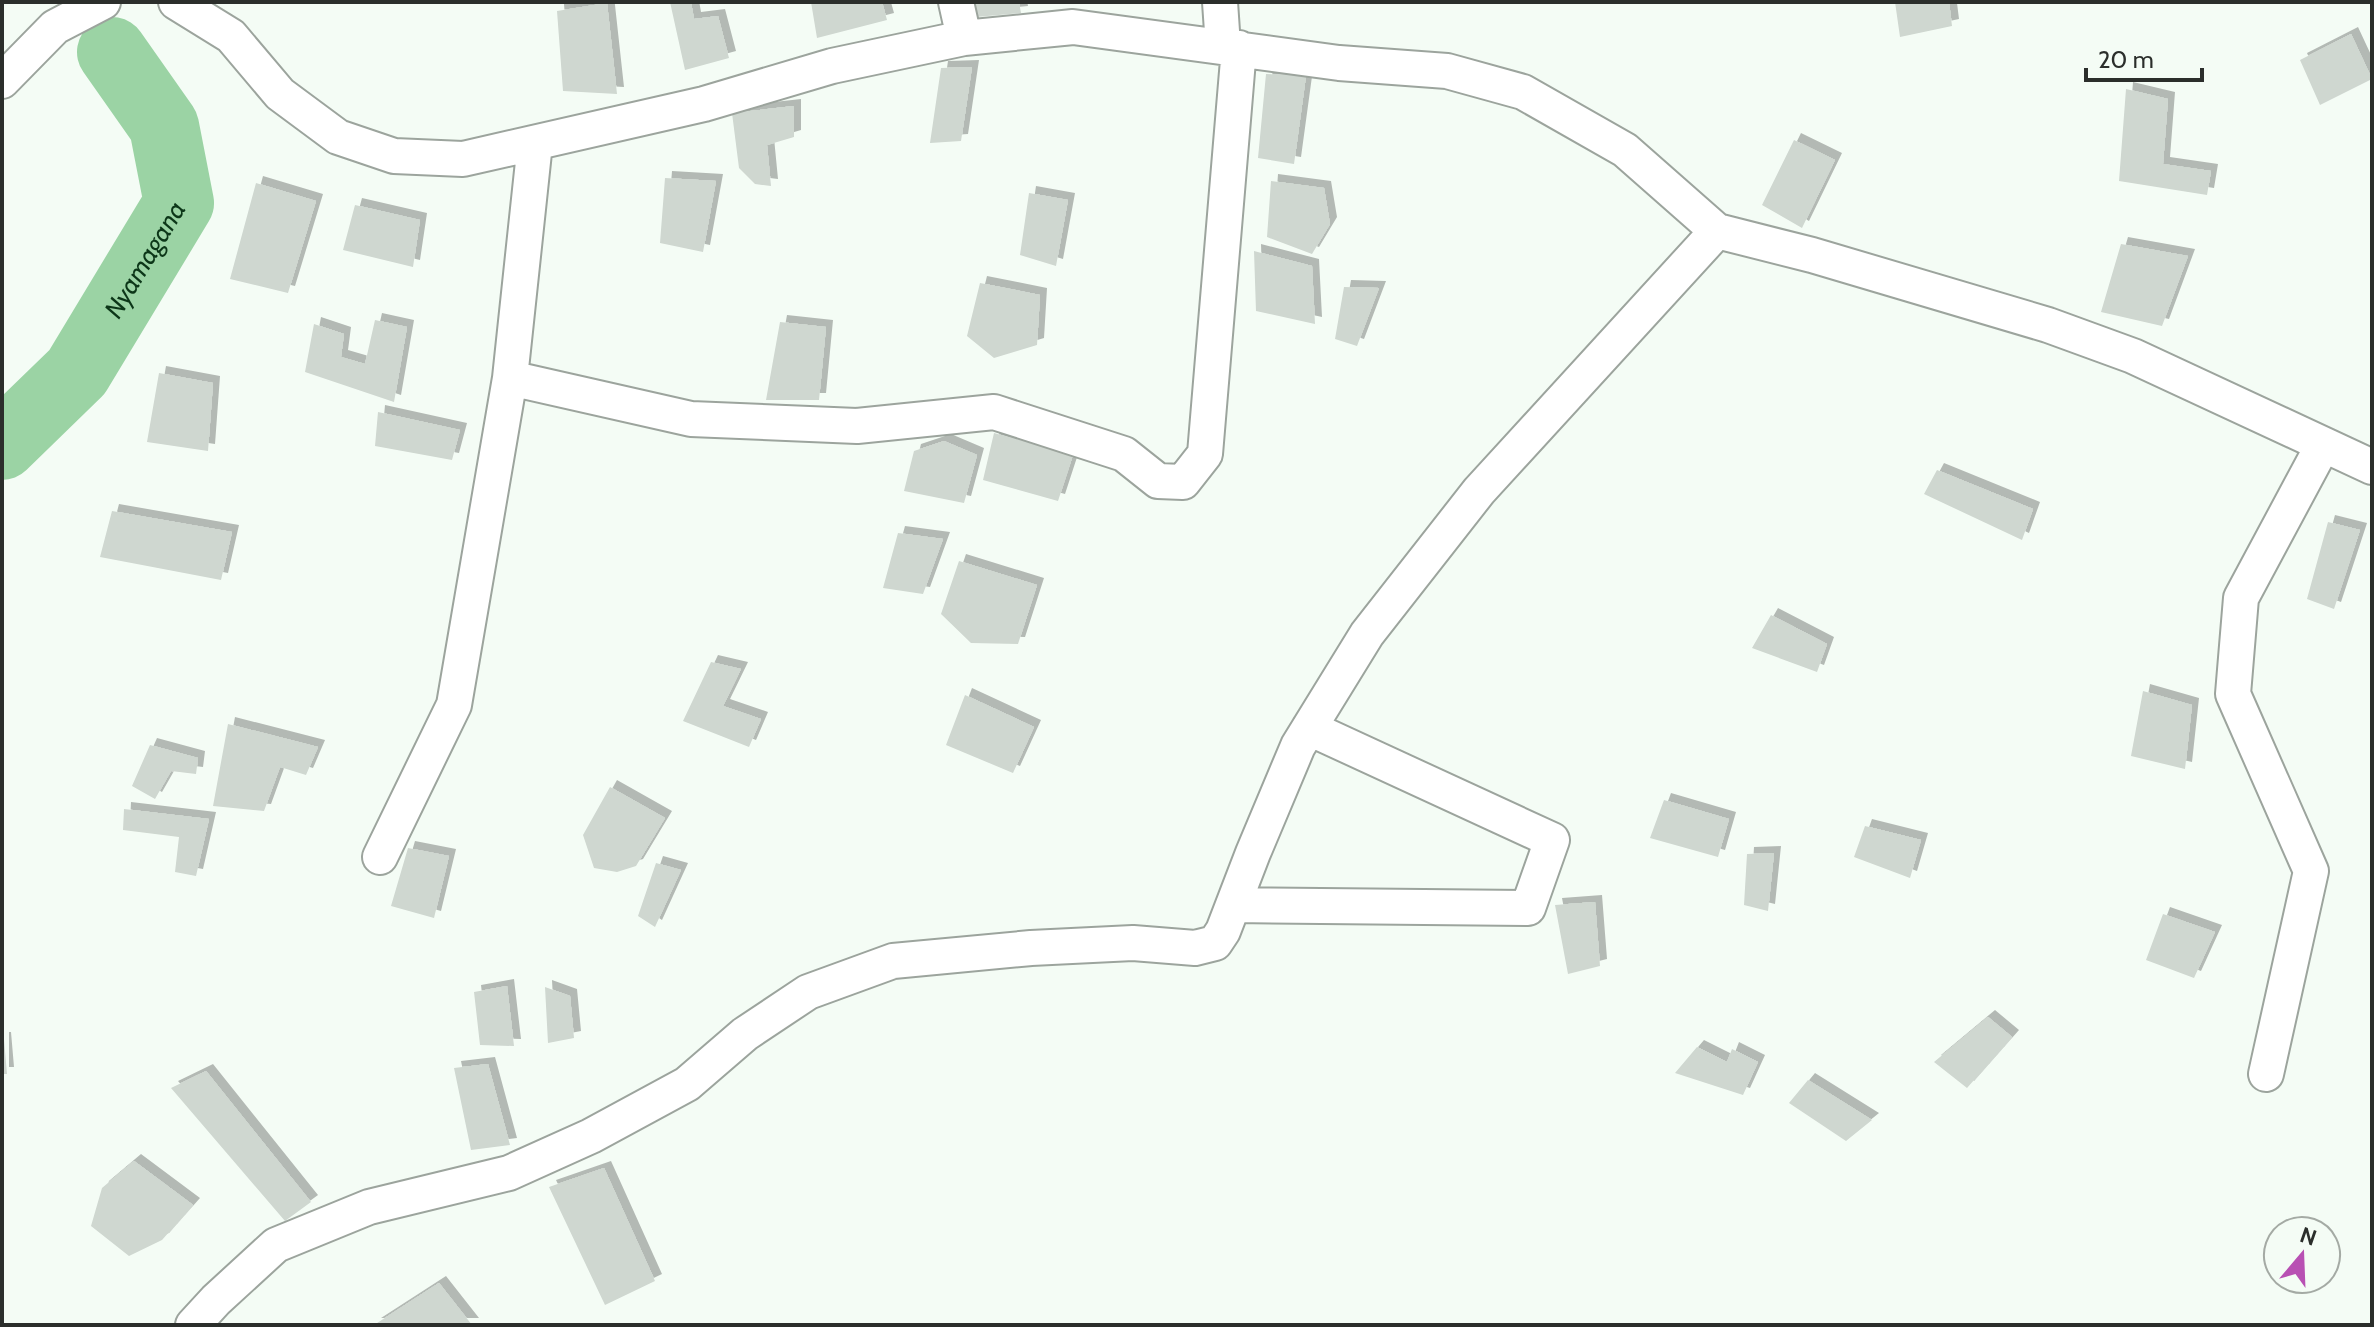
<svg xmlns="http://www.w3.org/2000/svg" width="2374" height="1327" viewBox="0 0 2374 1327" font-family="Cabin,sans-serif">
  <defs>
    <filter id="shadow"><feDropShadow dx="7" dy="-7" stdDeviation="0" flood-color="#0004"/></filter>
  </defs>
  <rect width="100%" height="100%" fill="#f4fcf5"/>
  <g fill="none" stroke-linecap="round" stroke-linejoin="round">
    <path stroke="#9bd3a4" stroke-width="70" id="s1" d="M2,445L77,372L179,203L164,126L112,52"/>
  </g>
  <path fill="#cfd7d0" filter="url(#shadow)" d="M670,2H691L694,19L718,16L729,58L685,70Z
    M811,2H882L887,20L817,38Z
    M973,2H1019L1021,13L976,17Z
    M1895,2H1949L1952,26L1900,37Z
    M607,3L617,94L563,91L557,11Z
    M2351,34L2372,79L2320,105L2300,60Z
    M972,67L961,141L930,143L941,68Z
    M1266,74L1306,76L1294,164L1258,158Z
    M2126,89L2168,99L2163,164L2211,171L2207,195L2119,181Z
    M794,106V137L767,145L771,186L755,184L739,168L732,113Z
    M1794,140L1835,160L1802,228L1762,205Z
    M665,178L716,181L703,252L660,243Z
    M1271,181L1324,188L1330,224L1312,254L1267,237Z
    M256,183L316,201L288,293L230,279Z
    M1029,193L1068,200L1056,266L1020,255Z
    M355,205L420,220L413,267L343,250Z
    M2121,244L2188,256L2162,326L2101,312Z
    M1254,251L1312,266L1315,324L1256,311Z
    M980,283L1040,295L1037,345L994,358L967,336Z
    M1344,287L1379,288L1357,346L1335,339Z
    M375,320L407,327L394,402L305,372L314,324L344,334L341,357L365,364Z
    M780,322L826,327L819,400H766Z
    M159,373L213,383L208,451L147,442Z
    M378,412L460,430L452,460L375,446Z
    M994,433L1073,455L1058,501L983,480Z
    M944,441L977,455L964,503L904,491L914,451Z
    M1937,470L2033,509L2022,540L1924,494Z
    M112,511L232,532L221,580L100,557Z
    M2328,522L2360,530L2334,609L2307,599Z
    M898,533L943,539L923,594L883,588Z
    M959,561L1037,585L1018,644L971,643L941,614Z
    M1771,615L1827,644L1817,672L1752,648Z
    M711,662L741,669L723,706L761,719L749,747L683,721Z
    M2143,691L2192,705L2185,769L2131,756Z
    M965,695L1034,727L1013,773L946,745Z
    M228,724L318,747L306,775L280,767L264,811L213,806Z
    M150,745L198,758L196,774L171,771L155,799L132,786Z
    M610,787L665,818L636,866L617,872L594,868L583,835Z
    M1664,800L1729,819L1718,857L1650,838Z
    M124,809L209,819L196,876L175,872L179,837L123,830Z
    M1865,826L1921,840L1910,878L1854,857Z
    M408,848L449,856L434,918L391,906Z
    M1774,853L1768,911L1744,905L1747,854Z
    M656,863L681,870L655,927L638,916Z
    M1595,902L1600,966L1568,974L1555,905Z
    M2163,914L2215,932L2194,978L2146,960Z
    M507,986L514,1046L480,1045L474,992Z
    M545,987L570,996L574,1038L548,1043Z
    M1988,1017L2012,1037L1967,1088L1934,1062Z
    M2,1039H4L7,1074H2Z
    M1697,1047L1727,1062L1732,1049L1758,1062L1743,1095L1675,1073Z
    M488,1064L510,1145L471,1150L454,1068Z
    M206,1071L311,1202L285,1221L171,1088Z
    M1808,1080L1872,1120L1846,1141L1789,1103Z
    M134,1161L193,1205L162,1240L129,1256L91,1226L102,1188Z
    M604,1168L655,1281L605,1305L549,1187Z
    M439,1283L472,1325H374Z"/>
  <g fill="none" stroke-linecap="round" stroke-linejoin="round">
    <defs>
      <path id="minor" d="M176,2L231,36L280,94L338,137L394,156L463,159L704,104L832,66L964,38L1073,27L1339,63L1447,71L1523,92L1625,150L1717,231L1812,255L2048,325L2133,356L2372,467
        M956,2L964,38
        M1220,2L1223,46
        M2,81L55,27L103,2
        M510,378L691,419L857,426L994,412L1124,454L1158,481L1183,482L1205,454L1239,48
        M380,857L454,705L510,378L535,143
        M1233,905L1528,908L1552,840L1309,728
        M2266,1074L2311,871L2233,694L2241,598L2323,445
        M193,1325L216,1300L276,1245L369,1207L509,1173L591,1136L687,1084L745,1034L808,992L893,961L1031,948L1133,943L1195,948L1215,943L1223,931L1253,853L1298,746L1367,634L1479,491L1717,231"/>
    </defs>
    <use href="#minor" stroke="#9ca49d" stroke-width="38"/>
    <use href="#minor" stroke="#fff" stroke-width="34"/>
  </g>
  <g text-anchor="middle" stroke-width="7" stroke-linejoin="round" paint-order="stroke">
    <g font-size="26" font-style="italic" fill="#0c3618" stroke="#f4fcf5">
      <text dy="9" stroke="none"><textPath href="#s1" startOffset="236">Nyamagana</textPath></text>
    </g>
  </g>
  <rect width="2374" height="1327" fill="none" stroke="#2b2e2b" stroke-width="8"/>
  <g transform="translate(2302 1255) rotate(19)"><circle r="38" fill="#f4fcf5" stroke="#a4aaa4" stroke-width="2"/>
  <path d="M0-6L14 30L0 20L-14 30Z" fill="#b850b3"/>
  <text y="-12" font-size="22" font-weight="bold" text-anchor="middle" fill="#2b2e2b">N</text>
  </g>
  <path d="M2086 68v12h116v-12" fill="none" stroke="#2b2e2b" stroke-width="4"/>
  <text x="2098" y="68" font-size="24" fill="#2b2e2b" stroke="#f4fcf5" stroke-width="6" paint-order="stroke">20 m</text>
</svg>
